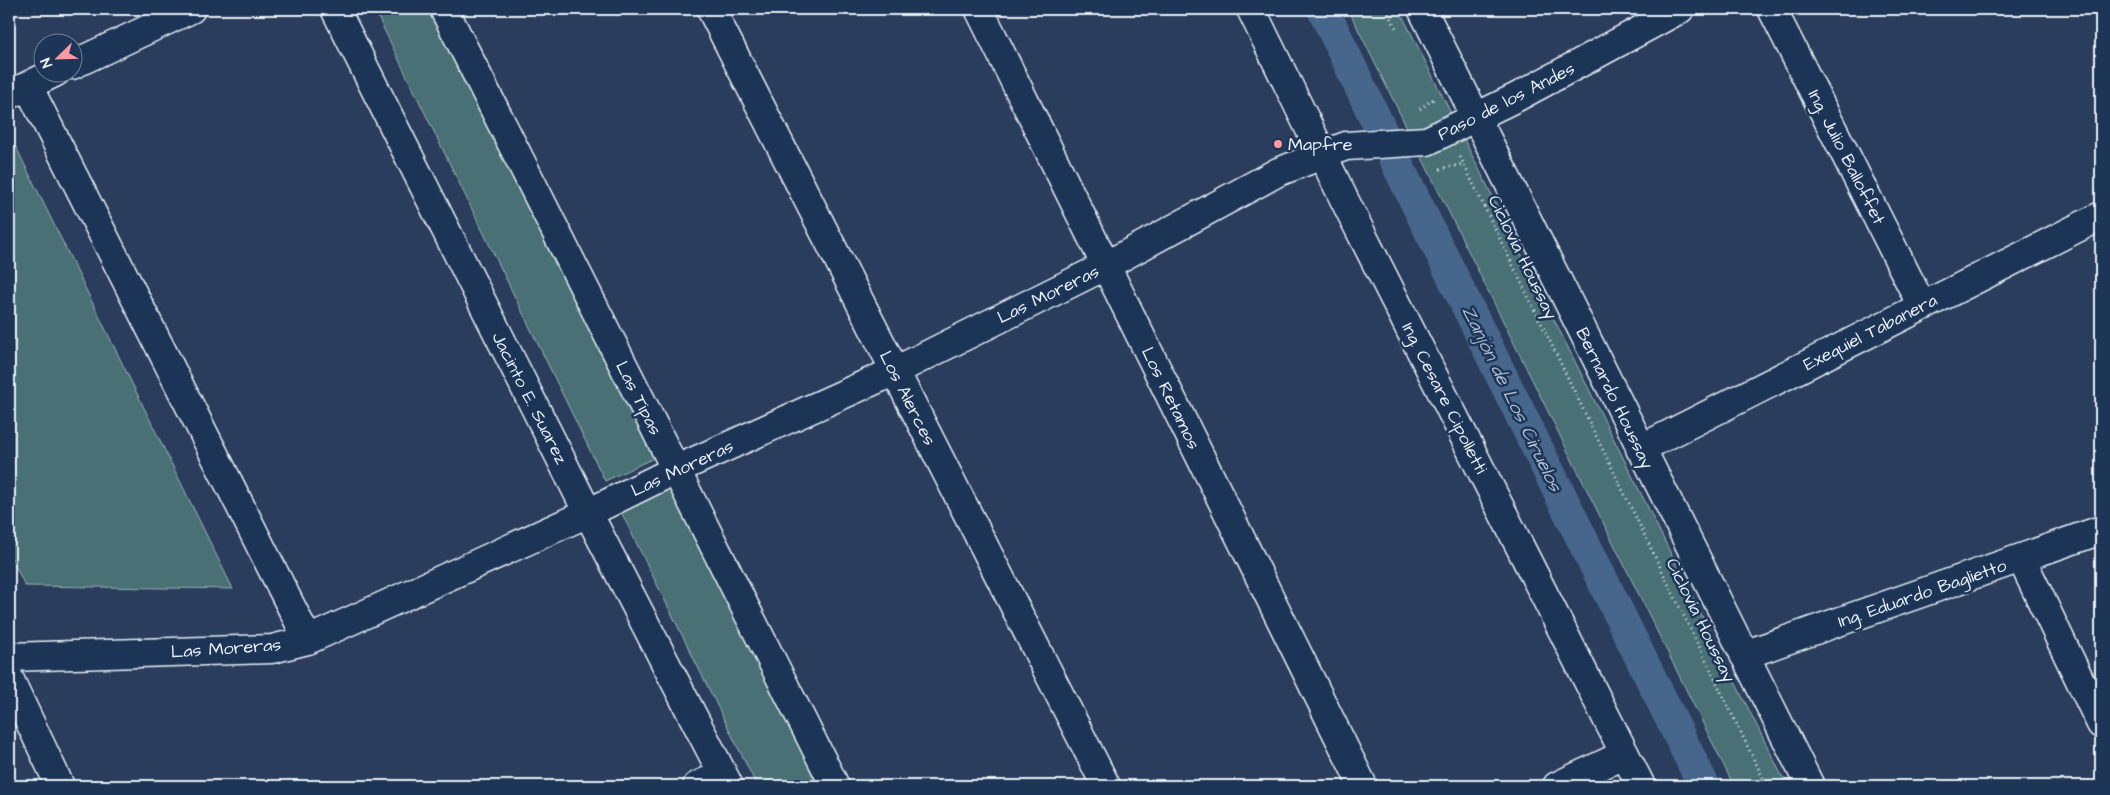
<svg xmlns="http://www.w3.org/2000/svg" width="2110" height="795" viewBox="0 0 2110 795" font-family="'Architects Daughter',sans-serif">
  <rect width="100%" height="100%" fill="#2b3d5c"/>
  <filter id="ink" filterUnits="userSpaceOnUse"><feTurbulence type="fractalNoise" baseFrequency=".02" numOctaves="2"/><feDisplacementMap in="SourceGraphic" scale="10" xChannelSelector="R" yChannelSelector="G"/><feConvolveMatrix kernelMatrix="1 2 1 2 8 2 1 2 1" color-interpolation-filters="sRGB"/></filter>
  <g filter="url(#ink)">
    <path fill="#497175" stroke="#98b1b6" d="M374,9H438L656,457L605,481Z
      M1348,9H1399L1787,786H1734Z
      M16,147L233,589L25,586L9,553V151Z
      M672,485L823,786H757L621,512Z"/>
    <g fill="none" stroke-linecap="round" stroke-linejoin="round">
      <path stroke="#47668c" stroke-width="32" d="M1323,9L1400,170L1704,786"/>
      <defs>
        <path id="minor" d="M335,9L588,513L729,786
          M444,9L835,786
          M711,9L1106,786
          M979,9L1363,786
          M1251,9L1345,201L1641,786
          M1422,9L1810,786
          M1772,9L1922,306
          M72,65L191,9
          M28,86L308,640
          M9,95L56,72
          M1640,449L2101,216
          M2021,558L2101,724
          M1744,655L2101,530
          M9,657L272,649L308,640L588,513L675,470L895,371L1105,266L1278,172L1346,146L1427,141L1517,97L1680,9
          M9,678L60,786
          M697,786L723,774
          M1557,786L1625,754"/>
      </defs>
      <use href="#minor" stroke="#e8f1f8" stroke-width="31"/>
      <path stroke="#e8f1f8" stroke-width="3" stroke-dasharray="1 4" stroke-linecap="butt" d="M1386,9L1396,28
        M1420,109L1435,98
        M1460,157L1767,786
        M1440,169L1463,164"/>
      <use href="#minor" stroke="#1d3557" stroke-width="28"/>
    </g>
  </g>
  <circle fill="#ff9aa2" stroke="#1d3557" stroke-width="2" cx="1278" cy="144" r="5"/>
  <g text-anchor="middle" stroke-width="5" stroke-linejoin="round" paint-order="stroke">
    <g font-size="18" fill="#e8f1f8" stroke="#1d3557">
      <text transform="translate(1506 101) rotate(-27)" y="6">Paso de los Andes</text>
      <text transform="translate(1847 157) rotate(63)" y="6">Ing. Julio Balloffet</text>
      <text transform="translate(1523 257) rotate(64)" y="6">Ciclovía Houssay</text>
      <text transform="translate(1048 294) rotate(-26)" y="6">Las Moreras</text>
      <text transform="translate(1870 332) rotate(-27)" y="6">Exequiel Tabanera</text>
      <text transform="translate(530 398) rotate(63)" y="6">Jacinto E. Suarez</text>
      <text transform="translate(639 398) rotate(63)" y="6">Las Tipas</text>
      <text transform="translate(908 398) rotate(63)" y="6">Los Alerces</text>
      <text transform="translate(1171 398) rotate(64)" y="6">Los Retamos</text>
      <text transform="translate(1445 398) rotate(63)" y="6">Ing. Cesare Cipolletti</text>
      <text transform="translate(1615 398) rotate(64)" y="6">Bernardo Houssay</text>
      <text transform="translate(682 468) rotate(-25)" y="6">Las Moreras</text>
      <text transform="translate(1922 593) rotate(-19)" y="6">Ing. Eduardo Baglietto</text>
      <text transform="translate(1701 620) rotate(64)" y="6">Ciclovía Houssay</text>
      <text transform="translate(226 648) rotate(-4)" y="6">Las Moreras</text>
    </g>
    <g font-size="18" fill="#e8f1f8" stroke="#1d3557" text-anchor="start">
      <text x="1288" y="150">Mapfre</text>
    </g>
    <g font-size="19" font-style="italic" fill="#b0c0d2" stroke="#1d3557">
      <text transform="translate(1513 398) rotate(64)" y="7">Zanjón de Los Ciruelos</text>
    </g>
  </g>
  <rect width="2110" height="795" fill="none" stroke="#1d3557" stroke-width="30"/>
  <rect x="15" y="15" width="2080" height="765" fill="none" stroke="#e8f1f8" stroke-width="2" filter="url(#ink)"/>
  <g transform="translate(58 58) rotate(247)"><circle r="24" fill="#1d3557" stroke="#6e8097"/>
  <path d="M0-4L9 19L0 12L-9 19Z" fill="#ff9aa2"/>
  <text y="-8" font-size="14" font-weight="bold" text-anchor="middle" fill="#e8f1f8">N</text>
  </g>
</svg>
